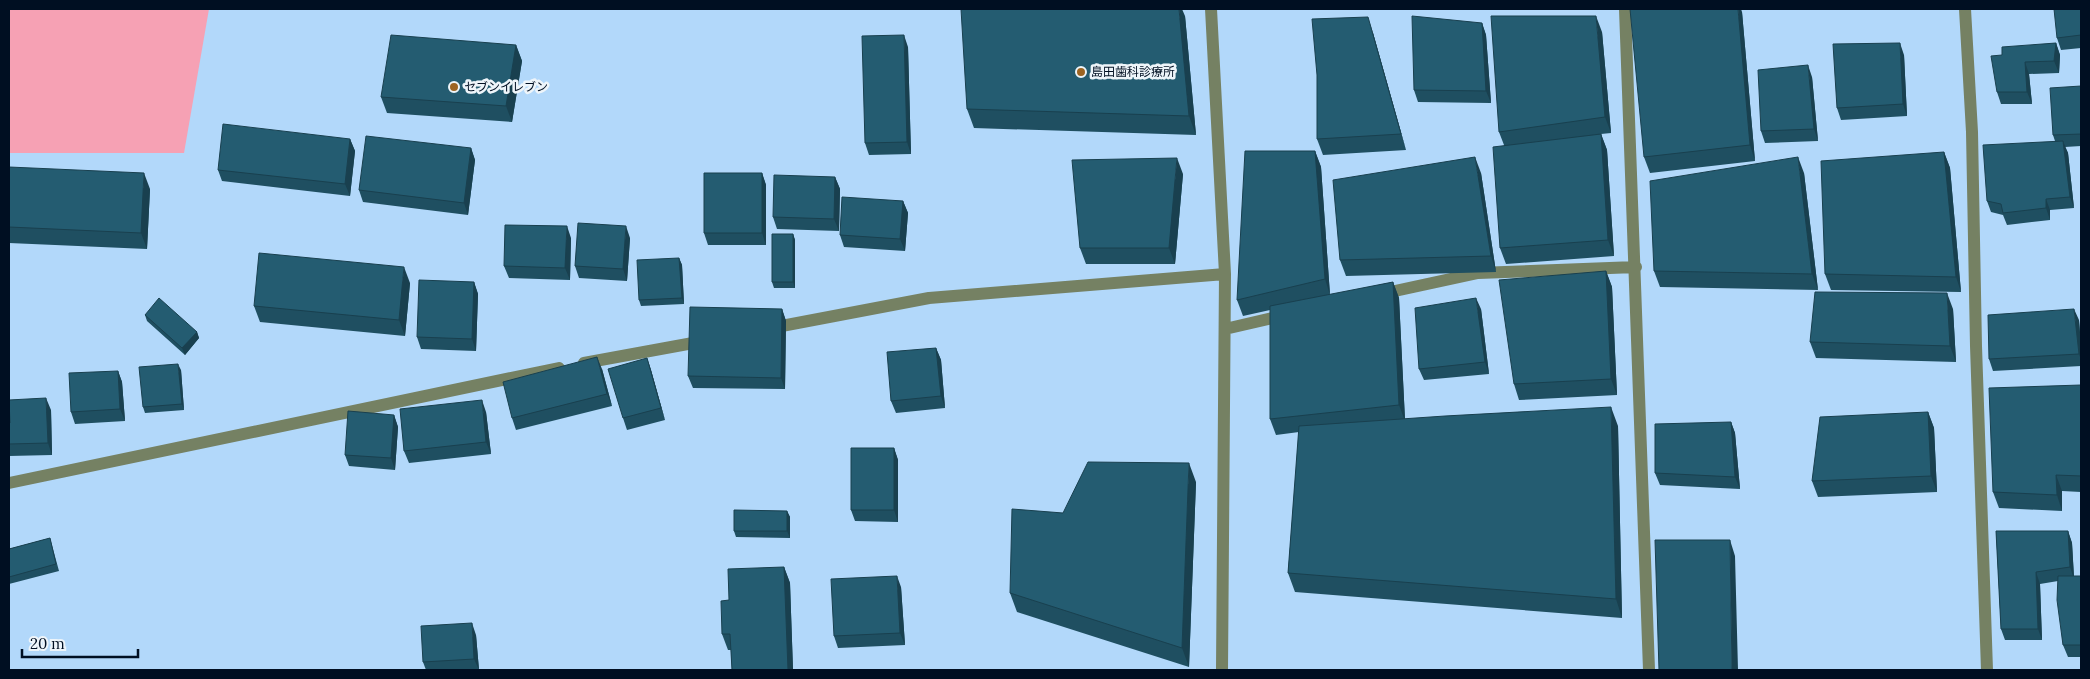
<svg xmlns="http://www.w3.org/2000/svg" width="2090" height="679" viewBox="0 0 2090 679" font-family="Lora,'Noto Sans JP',serif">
  <rect width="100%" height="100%" fill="#b2d8fa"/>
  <path fill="#f6a1b4" d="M9,9H209L184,153H9Z"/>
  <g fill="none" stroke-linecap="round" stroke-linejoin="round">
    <path stroke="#758163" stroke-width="12" d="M1211,9L1225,274L1222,670
      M1625,9L1649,670
      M1965,9L1972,132L1976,346L1987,670
      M1381,294L1478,273L1636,267
      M771,328L929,298L1225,274
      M1225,329L1286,315
      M584,363L704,341
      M9,483L559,368"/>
  </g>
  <path fill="#1f4f61" d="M2081,9V48L2061,50L2057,38Z
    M1742,12L1755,161L1650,173L1644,157Z
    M1185,16L1196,135L974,128L967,109Z
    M1482,23L1486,35L1491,103L1418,102L1414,90Z
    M1602,32L1611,133L1601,134L1607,150L1614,256L1506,264L1500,248L1504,145L1499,132Z
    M1373,33L1406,150L1323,155L1317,139Z
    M2056,43L2060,55L2059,73L2029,74L2032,104H2001L1997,92L2002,55Z
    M516,45L522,61L512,122L387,113L381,97Z
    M908,47L911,154L869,155L865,143Z
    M1904,55L1907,116L1841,120L1837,108Z
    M1812,77L1818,141L1765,143L1761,131Z
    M2081,86V146L2065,147L2068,153L2074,208L2050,210V220L2007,225L2003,215L1991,212L1987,201L2055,141L2053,135Z
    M350,139L355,151L350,196L222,181L218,170Z
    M471,148L475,160L468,215L363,202L359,190Z
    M1315,151L1321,167L1330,295L1393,282L1399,298L1405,419L1618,426L1622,618L1295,592L1288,573L1299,432L1276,435L1270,419V310L1243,316L1237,300Z
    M1944,152L1950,168L1961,292L1831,290L1825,274Z
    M9,167L150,189L147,249L9,243Z
    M762,173L766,185V245H708L704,233Z
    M1481,173L1496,272L1346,276L1340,260Z
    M1804,173L1818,290L1660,287L1654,271Z
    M1183,174L1175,264H1086L1080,248Z
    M835,177L840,189L839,231L777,229L773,217Z
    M903,201L908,213L905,251L844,247L840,235Z
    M793,234L795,240V288H774L772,282Z
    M571,238L570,280L509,278L504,266Z
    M630,238L627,281L579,278L575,266Z
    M679,258L682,265L684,304L641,306L639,300Z
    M1606,271L1612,287L1617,395L1519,400L1514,384Z
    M474,282L478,294L476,351L421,349L417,337Z
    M410,283L405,336L260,322L254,306Z
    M782,309L786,321L785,389L693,388L688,376Z
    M1481,309L1489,374L1424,380L1419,369Z
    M1953,309L1956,362L1816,358L1810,342Z
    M145,315L197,332L199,338L185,355L147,321Z
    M2079,320L2081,345V366L1993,371L1989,359Z
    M936,348L941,360L945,408L896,413L891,401Z
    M647,358L651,370L665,420L627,430L623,418Z
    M602,369L612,406L516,430L512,418Z
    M181,370L184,410L145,413L143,407Z
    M118,371L122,382L125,421L75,424L71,412Z
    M2081,385V492L2062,491V511L1999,508L1993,492Z
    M51,410L52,455L9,456V423Z
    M486,412L491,454L409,463L404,451Z
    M1928,412L1934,428L1937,492L1818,497L1812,481Z
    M394,415L398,427L395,470L349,466L345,455Z
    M1731,422L1735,433L1740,489L1660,485L1655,473Z
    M894,448L898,460V522L855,521L851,510Z
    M1196,482L1189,667L1017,612L1010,593L1063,513Z
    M787,511L790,517V538L736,537L734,531Z
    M1996,531H2068L2072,543L2074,576H2081V657H2068L2063,645L2058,581L2040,584L2042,640H2005L2001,629Z
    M50,538L59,571L9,584V549Z
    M784,567L790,583L793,670H732L731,650H728L722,634L729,600Z
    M901,587L905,645L838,648L834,636Z
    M476,635L479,670H426L423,662Z"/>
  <path fill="#19404f" d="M1179,9H1182L1185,16L1196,135L1189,116Z
    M1738,9H1741L1742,12L1755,161L1750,145Z
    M1596,16L1602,32L1611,133L1605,117Z
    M1368,17L1373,33L1406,150L1401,134Z
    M1482,23L1486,35L1491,103L1486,91Z
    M904,35L908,47L911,154L907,142Z
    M1900,43L1904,55L1907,116L1903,104Z
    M2056,43L2060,55L2059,73L2054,61Z
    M516,45L522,61L512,122L506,106Z
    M2025,62L2029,74L2032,104L2027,92Z
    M1808,65L1812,77L1818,141L1814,129Z
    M1601,134L1607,150L1614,256L1608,240Z
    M350,139L355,151L350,196L345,184Z
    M2063,141L2068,153L2074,208L2070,197Z
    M471,148L475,160L468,215L464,203Z
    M1315,151L1321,167L1330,295L1325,279Z
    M1944,152L1950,168L1961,292L1956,277Z
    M1475,157L1481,173L1496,272L1491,256Z
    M1798,157L1804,173L1818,290L1812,274Z
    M1177,158L1183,174L1175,264L1169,248Z
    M144,173L150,189L147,249L141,233Z
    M762,173L766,185V245L762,233Z
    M835,177L840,189L839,231L834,219Z
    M2046,199L2050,210V220L2046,208Z
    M903,201L908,213L905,251L900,239Z
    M567,226L571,238L570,280L565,268Z
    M626,226L630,238L627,281L623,269Z
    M793,234L795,240V288L793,282Z
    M679,258L682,265L684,304L682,298Z
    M404,267L410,283L405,336L399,320Z
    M1606,271L1612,287L1617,395L1611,379Z
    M474,282L478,294L476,351L472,339Z
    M1393,282L1399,298L1405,421L1399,405Z
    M1947,293L1953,309L1956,362L1950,346Z
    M1476,298L1481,309L1489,374L1485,362Z
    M782,309L786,321L785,389L781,378Z
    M2074,309L2079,320L2081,345V360L2079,354Z
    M197,332L199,338L185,355L182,348Z
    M936,348L941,360L945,408L941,396Z
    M597,357L602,369L612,406L607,394Z
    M647,358L651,370L665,420L661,408Z
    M178,364L181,370L184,410L182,404Z
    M118,371L122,382L125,421L120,409Z
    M46,398L51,410L52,455L48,443Z
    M482,400L486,412L491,454L486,442Z
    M1611,407L1618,426L1622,618L1616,599Z
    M1928,412L1934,428L1937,492L1931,476Z
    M394,415L398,427L395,470L391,458Z
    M1731,422L1735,433L1740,489L1735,477Z
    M894,448L898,460V522L894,510Z
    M1189,463L1196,482L1189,667L1182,648Z
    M2056,475L2062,491V511L2057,495Z
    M787,511L790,517V538L787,531Z
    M2068,531L2072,543L2074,579L2070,567Z
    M1730,540L1735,556L1738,670H1732Z
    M784,567L790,583L793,670H788Z
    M2036,572L2040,584L2042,640L2038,629Z
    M897,576L901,587L905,645L900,633Z
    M472,623L476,635L479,670L474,659Z"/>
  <path fill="#245c71" stroke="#19404f" d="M961,9H1179L1189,116L967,109Z
    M1630,9H1738L1750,145L1644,157Z
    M2054,9H2081V35L2057,38Z
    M1412,16L1482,23L1486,91L1414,90Z
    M1491,16H1596L1605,117L1499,132Z
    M1368,17L1401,134L1317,139V75L1312,19Z
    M391,35L516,45L506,106L381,97Z
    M904,35L907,142L865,143L862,36Z
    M1900,43L1903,104L1837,108L1833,44Z
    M2056,43L2054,61L2025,62L2027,92H1997L1991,56L2002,55V47Z
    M1808,65L1814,129L1761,131L1758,70Z
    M2081,86V134L2053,135L2050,88Z
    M223,124L350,139L345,184L218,170Z
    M1601,134L1608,240L1500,248L1493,147Z
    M366,136L471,148L464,203L359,190Z
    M2063,141L2070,197L2046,199V208L2003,213L2001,204L1987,201L1983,145Z
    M1245,151H1315L1325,279L1237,300Z
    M1944,152L1956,277L1825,274L1821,161Z
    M1475,157L1491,256L1340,260L1333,180Z
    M1798,157L1812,274L1654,271L1650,181Z
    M1177,158L1169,248H1080L1072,160Z
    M9,167L144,173L141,233L9,227Z
    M704,173H762V233H704Z
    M774,175L835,177L834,219L773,217Z
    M842,197L903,201L900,239L840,235Z
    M578,223L626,226L623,269L575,266Z
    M505,225L567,226L565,268L504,266Z
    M772,234H793V282H772Z
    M259,253L404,267L399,320L254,306Z
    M679,258L682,298L639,300L637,260Z
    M1606,271L1611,379L1514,384L1499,280Z
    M419,280L474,282L472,339L417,337Z
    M1393,282L1399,405L1270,419V306Z
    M1815,292L1947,293L1950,346L1810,342Z
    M159,298L197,332L182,348L145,315Z
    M1476,298L1485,362L1419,369L1415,308Z
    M690,307L782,309L781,378L688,376Z
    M2074,309L2079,354L1989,359L1988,315Z
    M936,348L941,396L891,401L887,352Z
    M597,357L607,394L512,418L503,382Z
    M647,358L661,408L623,418L608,369Z
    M178,364L182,404L143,407L139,367Z
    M118,371L120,409L71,412L69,373Z
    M2081,385V476L2056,475L2057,495L1993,492L1989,388Z
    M46,398L48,443L9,444V423H10L9,400Z
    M482,400L486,442L404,451L400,409Z
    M1611,407L1616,599L1288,573L1299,426L1445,416Z
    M348,411L394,415L391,458L345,455Z
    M1928,412L1931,476L1812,481L1820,417Z
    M1731,422L1735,477L1655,473V424Z
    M851,448H894V510H851Z
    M1088,462L1189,463L1182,648L1010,593L1012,509L1063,513Z
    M734,510L787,511V531H734Z
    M1996,531H2068L2070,567L2036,572L2038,629H2001Z
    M50,538L56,564L9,577V549Z
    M1655,540H1730L1732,670H1659Z
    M784,567L788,670H732L730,634H722L721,601L729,600L728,569Z
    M897,576L900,633L834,636L831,579Z
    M2058,576H2081V645H2063L2057,600Z
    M472,623L474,659L423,662L421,626Z"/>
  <g fill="#9d6422" stroke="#eef5fa" stroke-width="2">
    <circle cx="1081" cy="72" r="5"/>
    <circle cx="454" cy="87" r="5"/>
  </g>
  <g text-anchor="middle" stroke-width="5" stroke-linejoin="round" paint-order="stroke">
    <g font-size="12" fill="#000f22" stroke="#eef5fa" text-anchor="start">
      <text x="1091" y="76">島田歯科診療所</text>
      <text x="464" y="91">セブンイレブン</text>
    </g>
  </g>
  <rect width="2090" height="679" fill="none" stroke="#000f22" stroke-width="20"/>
  <path d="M22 649v8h116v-8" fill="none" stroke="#000f22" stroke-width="2.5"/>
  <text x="30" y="649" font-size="15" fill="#000f22" stroke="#eef5fa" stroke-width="4" paint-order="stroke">20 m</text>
</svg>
